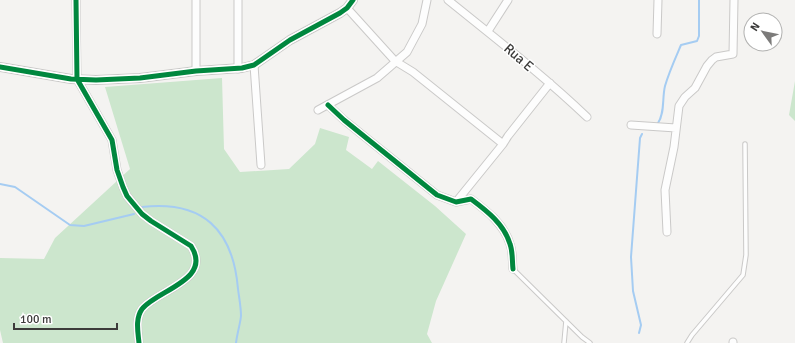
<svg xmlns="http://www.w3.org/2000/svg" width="795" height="343" viewBox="0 0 795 343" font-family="Signika,sans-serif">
  <rect width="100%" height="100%" fill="#f4f3f1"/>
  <path fill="#cce6cd" d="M222,78L224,149L240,172L289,169L315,144L320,128L349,137L346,150L372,169L378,161L435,206L466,234L436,301L427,334L432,343H3L0,330V258L44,259L55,238L130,169L105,87Z
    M795,81V121L789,115Z"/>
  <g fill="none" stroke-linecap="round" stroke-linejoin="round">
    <path stroke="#a5ccf2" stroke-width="2" d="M658,123C665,113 662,98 665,86C669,72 675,59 681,45L697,41L699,36V0
      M0,184L15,187L70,225L84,226L134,214
      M142,207C202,200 233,229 238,289C239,297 241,307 241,316C240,325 237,334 236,343
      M639,333L641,325L633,291L631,257L640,138L642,134"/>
    <defs>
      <path id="service" d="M513,269L582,337L590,343
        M564,343L566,321
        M687,343L692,335L743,275L746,255L745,144"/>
      <path id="minor" d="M76,0L77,79L112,140L117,170L123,187L127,196L142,214L151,221L191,246C213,280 157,290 142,309C135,319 138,332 139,343
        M448,0C495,38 543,75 587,117
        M347,8L395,61L413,72L503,144
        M488,31L508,0
        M657,34L658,0
        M254,65L261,165
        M238,69V0
        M196,71V0
        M328,105L344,120L437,195L456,202L471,199C487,211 504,224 510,244C513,252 512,261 513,269
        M318,110L377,78L407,52L422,24L427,0
        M631,125L676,128
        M456,202L503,144L508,136L550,83
        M667,232L665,190L674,147L679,106L685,97L695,88L707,66L712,60L716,57L733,54L734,0
        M733,342V343"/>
      <path id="tertiary" d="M0,67L71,79L96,80L140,78L196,71L242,68L254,65L290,40L340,13L347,8L353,0"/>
    </defs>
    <use href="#service" stroke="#cac9c8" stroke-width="5.5"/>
    <use href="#minor" stroke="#cac9c8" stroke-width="9"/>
    <use href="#tertiary" stroke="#cac9c8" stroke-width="10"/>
    <use href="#service" stroke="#fdfdfd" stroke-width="3.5"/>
    <use href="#minor" stroke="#fdfdfd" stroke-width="7"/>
    <use href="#tertiary" stroke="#fdfdfd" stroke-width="8"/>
    <defs>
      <path id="cycleway" d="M76,0L77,79L112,140L117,170L123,187L127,196L142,214L151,221L191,246C213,280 157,290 142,309C135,319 138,332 139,343
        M0,67L71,79L96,80L140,78L196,71L242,68L254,65L290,40L340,13L347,8L353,0
        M328,105L344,120L437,195L456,202L471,199C487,211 504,224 510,244C513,252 512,261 513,269"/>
    </defs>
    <use href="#cycleway" stroke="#fff" stroke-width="8"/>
    <use href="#cycleway" stroke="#00873e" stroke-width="5"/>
  </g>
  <g text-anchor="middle" stroke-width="3" stroke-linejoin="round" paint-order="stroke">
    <g font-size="14" fill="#3c3b3a" stroke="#fff">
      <text transform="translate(519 57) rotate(41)" y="5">Rua E</text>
    </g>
  </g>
  <g transform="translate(763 32) rotate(303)"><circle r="19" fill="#ffffff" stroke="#b1b1b0"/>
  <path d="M0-3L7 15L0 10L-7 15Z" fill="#7c7b7a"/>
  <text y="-6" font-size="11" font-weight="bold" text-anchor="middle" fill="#3c3b3a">N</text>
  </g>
  <path d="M14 323v6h103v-6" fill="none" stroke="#3c3b3a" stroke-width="2"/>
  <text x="20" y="323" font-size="12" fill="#3c3b3a" stroke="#ffffff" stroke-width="3" paint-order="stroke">100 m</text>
</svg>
